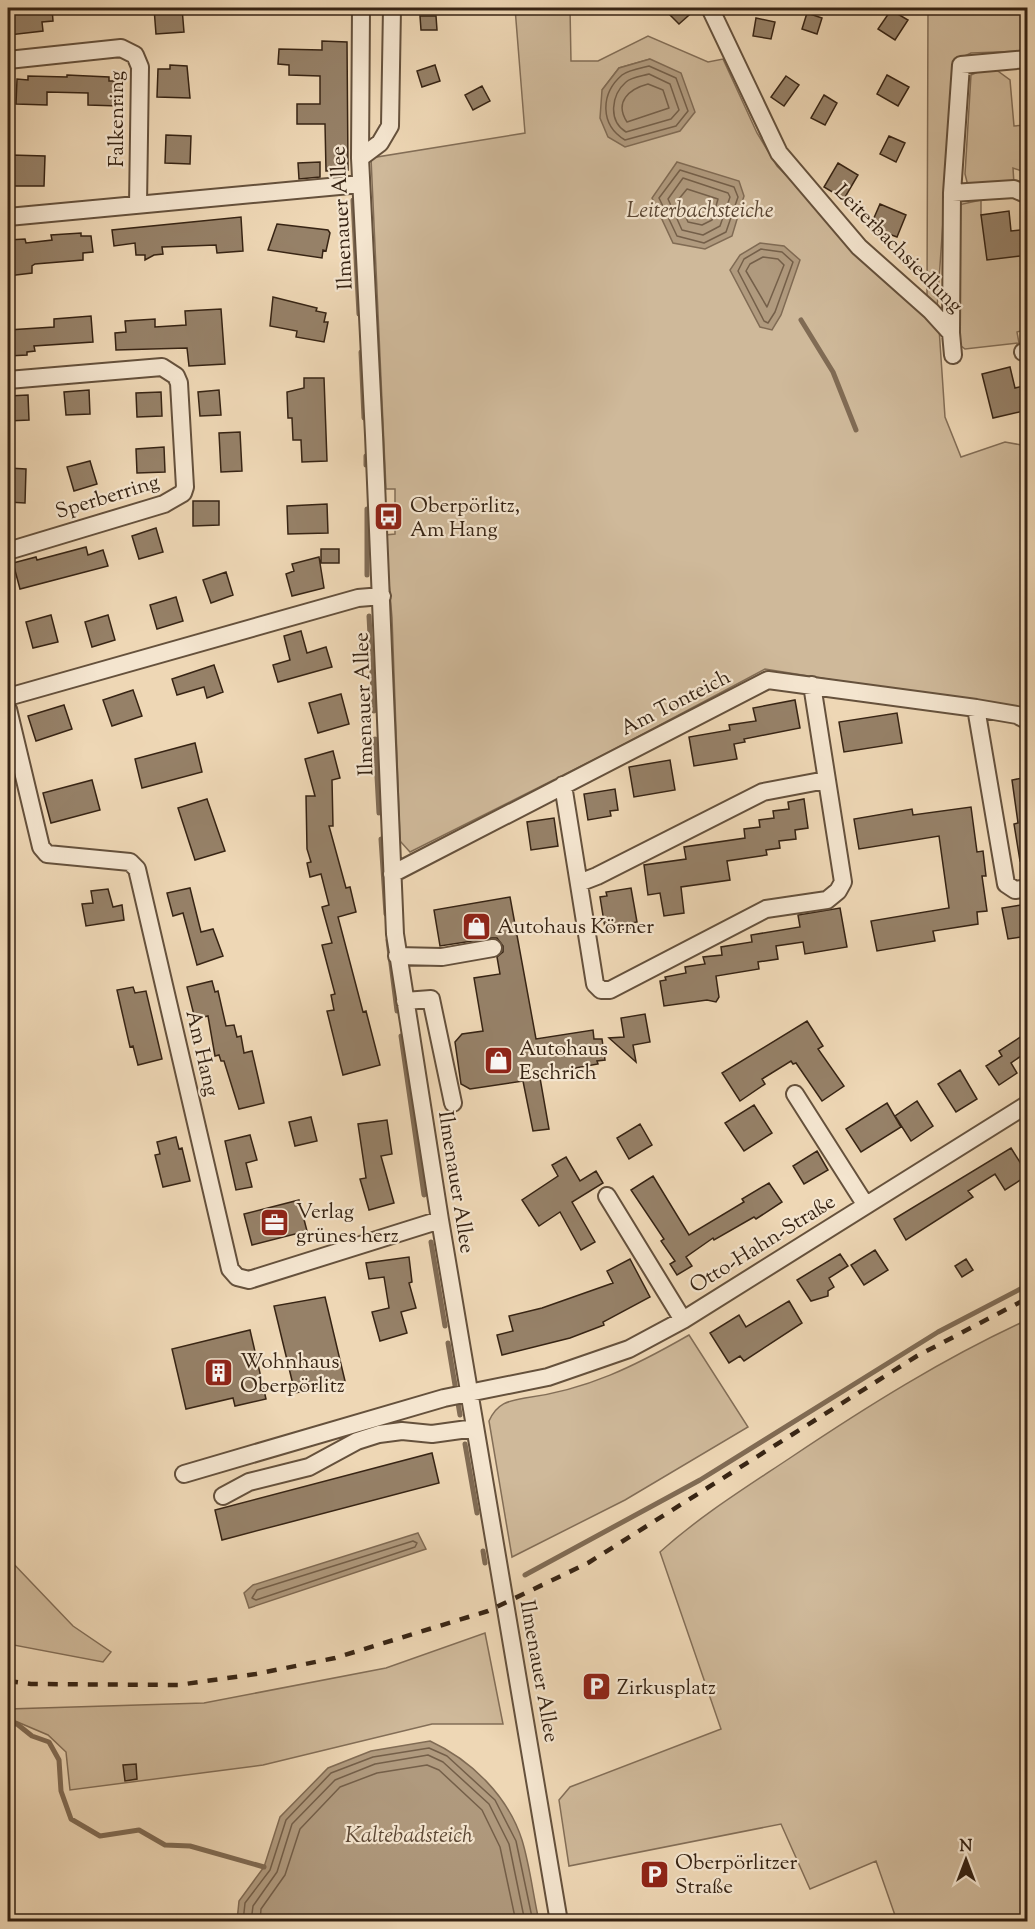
<svg xmlns="http://www.w3.org/2000/svg" width="1035" height="1929" viewBox="0 0 1035 1929" font-family="'Sorts Mill Goudy',serif">
  <rect width="100%" height="100%" fill="#eed7b5"/>
  <filter id="stains"><feTurbulence type="fractalNoise" baseFrequency=".00333" numOctaves="4"/><feColorMatrix values="0 0 0 0 .2 0 0 0 0 .09 0 0 0 0 .02 0 0 0 .5 -.17"/></filter>
  <radialGradient id="worn" r=".72"><stop offset=".6" stop-color="#630" stop-opacity="0"/><stop offset="1" stop-color="#630" stop-opacity=".3"/></radialGradient>
  <path fill="#cfb99a" stroke="#836e57" stroke-width="1.5" fill-rule="evenodd" d="M515,8H570L571,61H598L648,36L708,62L723,59L757,133L777,166L918,310L939,328L945,417L961,457L1005,442L1027,446V711L765,669L613,750L410,852L400,841L392,618L385,535L395,534V489H386L371,158L525,133ZM650,59L602,90L619,68Z
    M928,8H1027V51L971,53L954,61L937,309L927,300Z
    M991,66L1010,80L1014,126L1027,125V173L1013,168L1014,184L974,187L967,182L965,174L971,75Z
    M981,200V215L1027,258V329L1017,332L1019,343L965,349L956,342L958,205Z
    M1027,1320V1921H897L876,1861L810,1889L781,1824L569,1866L559,1800L570,1787L721,1729L660,1552C700,1516 745,1488 790,1458C866,1407 944,1358 1027,1320Z
    M689,1335L748,1427L625,1500L512,1557L489,1421C497,1403 508,1401 525,1398C587,1390 635,1366 689,1335Z
    M8,1558L73,1626L111,1652L103,1662L8,1644Z
    M485,1633L503,1724H432L263,1765L70,1790L66,1752L48,1735L8,1718V1709L204,1703L386,1668Z"/>
  <path fill="#b09a7e" stroke="#806b54" stroke-width="1.5" d="M650,59L681,73L695,112L680,131L625,147L608,137L600,118L602,90L619,68Z
    M677,162L739,181L744,196L732,236L705,249L673,243L652,198Z
    M760,243L784,246L800,260L781,315L772,330L760,327L730,270L740,255Z
    M418,1533L426,1549L249,1608L244,1593L253,1585Z
    M430,1741C471,1760 508,1796 522,1840C530,1866 533,1895 539,1921H237L239,1901L264,1867L280,1817L328,1768L371,1751Z"/>
  <g fill="none" stroke-linecap="round" stroke-linejoin="round">
    <path stroke="#745f49" stroke-width="1.5" d="M649,66L676,78L688,111L676,126L625,140C600,125 600,94 622,75C628,70 641,68 649,66Z
      M649,74L670,84L679,110L671,119L626,132C608,121 611,95 626,82C631,77 642,76 649,74Z
      M648,84L663,90L669,108L627,122C614,102 629,89 648,84Z
      M680,170L734,187L738,197L726,232L704,243L677,236L659,198Z
      M683,178L728,193L730,197L720,226L703,235L682,230L668,199Z
      M687,189L718,199L712,220L702,225L688,222L678,200Z
      M761,249L782,252L793,262L775,312L768,323L764,321L738,271L744,259Z
      M763,257L778,259L784,265L767,307L746,271L750,264Z
      M413,1541L417,1543L415,1547L256,1600L252,1598L257,1590Z
      M243,1922L245,1903L270,1870L286,1820L331,1773L373,1757L429,1748L447,1756L495,1800L516,1841L533,1922
      M251,1922L253,1906L277,1872L292,1824L335,1780L375,1764L428,1755L443,1762L489,1804L509,1844L525,1922
      M260,1922L261,1909L285,1875L300,1829L340,1787L377,1773L427,1765L439,1770L482,1810L500,1847L516,1922"/>
    <path stroke="#806b54" stroke-width="5" d="M353,200L359,314
      M801,320L833,372L856,430
      M361,352L364,418
      M366,456V465
      M367,509V575
      M369,616L374,711
      M375,739L379,813
      M381,839L386,914
      M388,940L397,1011
      M401,1036L424,1195
      M431,1242L445,1326
      M448,1343L460,1415
      M465,1444L477,1513
      M483,1551L485,1563
      M525,1575L700,1480L938,1332L1028,1285
      M8,1724H17L32,1736L49,1742L59,1760L61,1791L71,1819L100,1836L139,1830L165,1845L190,1846L264,1867"/>
  </g>
  <path fill="#968168" stroke="#372414" stroke-width="1.5" d="M8,8H52L53,21L42,22L43,31L9,35Z
    M154,8H182L184,32L156,34Z
    M663,8H697L679,24Z
    M891,10L908,20L895,40L878,29Z
    M807,13L822,18L817,34L802,29Z
    M420,16H436L437,30H421Z
    M756,18L775,22L771,39L753,36Z
    M322,41L347,42L348,170L326,171L325,124H297V104H320V76L289,75V65L278,64L279,49L322,50Z
    M170,65L187,66L190,98L157,97L158,69H170Z
    M435,65L440,81L422,87L417,71Z
    M67,75L109,77V81H120L119,106L88,105V93L47,92V105L16,104L17,79L28,80V76L67,77Z
    M887,75L909,87L898,106L877,94Z
    M786,76L799,85L784,106L771,97Z
    M482,86L490,101L473,110L465,95Z
    M824,95L837,103L825,125L811,118Z
    M166,135L191,136L190,164L165,163Z
    M889,136L905,143L896,162L880,154Z
    M11,155L45,156L44,186H11Z
    M320,162V177L299,179L298,163Z
    M838,163L858,175L844,199L824,187Z
    M880,204L906,215L897,237L870,227Z
    M1009,211L1011,231L1028,229V255L987,260L981,215Z
    M241,217L243,251L217,253L216,245L162,247L163,254L154,255L145,260V255H136L135,243L114,246L112,230Z
    M277,224L328,230L330,233L326,251L323,250L322,258L268,250Z
    M81,233V236H91L93,252L83,253V260L35,264L32,266V273L8,276V240L25,239L26,243L52,240L51,235Z
    M273,297L317,308L316,311L326,313L324,322H328L324,342L296,337L297,331L270,326Z
    M221,309L225,364L189,366L187,348L116,350L115,333L126,332L125,321L155,319V327L186,325L185,311Z
    M91,316L93,342L34,346L35,351L27,352V355L8,356V330L54,327V319Z
    M1010,367L1015,388L1028,385V410L993,418L982,374Z
    M304,378H324L327,461L302,462L301,440H293L292,418H288L287,392L304,388Z
    M89,390L90,414L66,415L64,392Z
    M219,390L221,415L200,416L198,392Z
    M161,392L162,416L137,417L136,393Z
    M28,395L29,420L8,421V396Z
    M240,432L242,471L221,472L219,433Z
    M164,447L165,472L137,473L136,449Z
    M90,461L97,484L74,491L67,467Z
    M8,468L26,469L25,503L8,502Z
    M193,501H219V525L193,526Z
    M327,504L328,533L288,534L287,506Z
    M156,528L163,552L139,559L132,536Z
    M86,547L88,555L103,550L108,566L20,589L13,563L36,557L37,560Z
    M321,549H339V563H321Z
    M319,557L324,588L292,596L286,574L294,571L292,564Z
    M226,572L233,595L211,603L203,580Z
    M176,597L183,621L157,629L150,605Z
    M51,615L58,642L33,648L26,622Z
    M108,615L115,640L92,647L85,622Z
    M301,631L307,653L326,647L332,667L278,682L273,665L290,660L284,636Z
    M214,665L223,692L207,698L204,687L177,695L172,679Z
    M133,690L142,716L112,726L103,700Z
    M341,694L349,724L318,733L309,703Z
    M795,700L800,728L744,739L745,742L734,744L737,759L694,766L689,737L730,730L729,725L756,721L753,708Z
    M64,705L72,729L36,741L28,716Z
    M897,713L902,743L844,752L839,722Z
    M195,743L202,772L142,788L135,759Z
    M333,751L340,778L332,780L333,826H329L346,888L350,887L356,912L338,917L363,1012L366,1011L380,1065L343,1075L327,1011L334,1010L331,995L335,994L322,945L332,943L322,907L329,905L321,874L310,877L307,863L311,862L307,849L306,796H315L305,759Z
    M670,760L675,790L634,797L629,767Z
    M1028,777V860L1020,861L1014,824L1018,823L1012,780Z
    M92,780L100,810L51,823L43,793Z
    M615,789L618,810L610,811L611,816L588,820L584,794Z
    M207,799L225,851L195,860L178,808Z
    M804,799L808,828L795,830L796,839L779,841L780,848L766,850L767,855L727,861L730,880L681,887L684,913L664,916L660,893L648,895L644,865L686,859L684,847L745,838L744,829L760,827L759,820L774,818L773,811L789,809L788,802Z
    M971,807L977,852L983,851L986,876H982L987,911L977,912L978,924L933,931L935,941L877,951L871,921L949,908L939,836L859,849L854,819L912,809L913,815Z
    M554,818L558,846L531,850L527,822Z
    M190,888L201,932L213,929L223,956L197,965L183,913L173,916L167,893Z
    M631,888L637,922L631,923L632,928L612,931L611,926L605,928L600,897L607,896L606,892Z
    M108,889L113,907L122,905L124,920L86,926L82,904L93,903L91,891Z
    M510,897L536,1039L593,1030L594,1039H602L605,1060L597,1061L598,1064L542,1074V1077L540,1078L549,1129L533,1131L523,1081L470,1089L461,1084L455,1042L462,1034L483,1031L474,978L500,974L497,957L503,952V946L497,938H492L440,946L434,910Z
    M1028,904V936L1008,939L1002,908Z
    M840,908L847,947L805,954L803,942L776,946L778,959L758,962L759,969L716,976L719,997L716,1002L707,1000L664,1006L660,981L666,980L665,977L686,973L685,967L705,964L703,957L722,955L721,947L752,942L751,935L800,927L798,915Z
    M212,981L215,992L218,991L226,1026L234,1025L237,1037L241,1036L244,1053L252,1051L264,1103L239,1109L224,1061H221L219,1055L215,1056L208,1016L195,1019L187,987Z
    M133,987L135,993L146,991L162,1059L138,1065L133,1046L130,1047L117,990Z
    M645,1014L650,1042L633,1045L636,1062L609,1038L624,1037L621,1018Z
    M807,1021L823,1046L818,1049L844,1086L822,1101L796,1063L793,1064L791,1061L762,1079L765,1084L740,1101L722,1073Z
    M1028,1032V1051L1011,1063L1017,1073L999,1085L986,1066L1002,1056L999,1051Z
    M960,1070L977,1099L956,1112L938,1084Z
    M917,1101L933,1126L911,1141L895,1116Z
    M887,1103L901,1127L861,1152L846,1129Z
    M754,1105L772,1133L744,1151L725,1123Z
    M311,1117L317,1141L295,1146L289,1122Z
    M387,1120L392,1154L381,1156L394,1203L369,1210L360,1179L366,1178L358,1124Z
    M640,1124L652,1145L629,1159L617,1138Z
    M250,1135L257,1160L246,1163L252,1187L236,1190L225,1141Z
    M176,1137L179,1149L182,1148L190,1181L163,1187L155,1155L160,1154L157,1142Z
    M1011,1148L1028,1175L1005,1190L995,1174L968,1191L973,1197L906,1240L894,1219Z
    M817,1151L828,1170L804,1184L793,1166Z
    M566,1157L580,1181L596,1171L603,1183L572,1202L595,1242L581,1250L560,1212L539,1226L522,1200L558,1176L552,1165Z
    M653,1176L689,1235L744,1202L742,1199L769,1183L782,1202L756,1219L754,1217L714,1240L713,1238L686,1257L692,1266L677,1275L670,1264L675,1261L661,1241L664,1239L631,1190Z
    M299,1200L307,1231L252,1245L244,1214Z
    M875,1250L888,1270L864,1285L851,1265Z
    M840,1254L848,1266L829,1278L834,1287L828,1291V1296L811,1301L797,1280Z
    M409,1257L412,1282L409,1283L416,1308L401,1312L407,1333L380,1341L372,1312L389,1308L384,1277L369,1279L366,1263Z
    M630,1259L650,1297L603,1322L604,1325L570,1338L502,1355L497,1335L513,1331L509,1316L542,1308L613,1283L607,1271Z
    M966,1259L973,1270L962,1277L955,1266Z
    M325,1297L345,1381L295,1393L274,1306Z
    M789,1301L802,1323L744,1361L740,1356L729,1363L710,1333L739,1315L746,1327Z
    M250,1330L266,1399L235,1406L233,1398L186,1409L172,1349Z
    M432,1453L439,1483L222,1540L215,1510Z
    M136,1764L137,1779L125,1781L123,1765Z"/>
  <g fill="none" stroke-linecap="round" stroke-linejoin="round">
    <defs>
      <path id="minor" d="M361,8L360,158L374,435L395,934L440,1220L559,1922
        M710,8L779,153L859,247L931,311L951,333
        M8,60L121,48L135,55L140,67L138,205
        M360,158L380,143L390,126L392,8
        M952,193L1014,189L1028,195
        M8,217L361,184
        M1023,352L1028,351
        M953,355L951,333L952,193L961,65L1028,59
        M8,380L162,367L176,376L179,383L185,487L183,493L164,504L8,551
        M8,697L358,598L382,596
        M976,708L1006,884L1015,890L1028,888
        M8,709L41,847L47,854L130,862L137,869L230,1269L237,1277L249,1280L440,1220
        M563,785L595,984L601,990H610L766,909L827,900L838,891L843,882L812,685
        M392,874L768,680L976,708L1017,715L1028,721
        M579,883L597,876L763,792L826,780
        M397,956L442,957L493,948
        M405,1001L431,999L453,1103
        M795,1094L865,1204
        M607,1196L683,1320
        M184,1474L444,1398L548,1377L629,1349L683,1320L1028,1104
        M223,1496L249,1482L309,1467L357,1441L379,1434L402,1431L432,1434L475,1428"/>
    </defs>
    <use href="#minor" stroke="#65513c" stroke-width="20"/>
    <use href="#minor" stroke="#f4e5cf" stroke-width="16"/>
    <path stroke="#372414" stroke-width="4.5" stroke-dasharray="10 10" stroke-linecap="butt" d="M8,1681L31,1684L178,1685L256,1674L335,1658L488,1611L588,1563L917,1356L1028,1298"/>
  </g>
  <defs>
    <symbol id="bus-square" viewBox="-11 -11 22 22"><rect x="-9" y="-9" width="18" height="18" rx="4" fill="#8f2418" stroke="#f4e5cf"/><path d="M-5-6H5V4H4V6H2V4H-2V6H-4V4H-5ZM-3.5-4V0h7V-4ZM-3.5 1.2v1.5H-2V1.2ZM2 1.2v1.5H3.5V1.2Z" fill="#fff"/></symbol>
    <symbol id="shop-square" viewBox="-11 -11 22 22"><rect x="-9" y="-9" width="18" height="18" rx="4" fill="#8f2418" stroke="#f4e5cf"/><path d="M-5-2.5h2.3a2.7 3.5 0 0 1 5.4 0H5L5.5 6h-11ZM-1.5-2.5h3a1.5 2.3 0 0 0-3 0Z" fill="#fff"/></symbol>
    <symbol id="office-square" viewBox="-11 -11 22 22"><rect x="-9" y="-9" width="18" height="18" rx="4" fill="#8f2418" stroke="#f4e5cf"/><path d="M-6-3h4V-5.5h4V-3h4V5H-6ZM-1-4.5V-3h2v-1.5ZM-6 0V1H6V0Z" fill="#fff"/></symbol>
    <symbol id="building-square" viewBox="-11 -11 22 22"><rect x="-9" y="-9" width="18" height="18" rx="4" fill="#8f2418" stroke="#f4e5cf"/><path d="M-4-6H4V6H1V3H-1V6H-4ZM-2.5-4.3h1.7v1.8h-1.7ZM.8-4.3h1.7v1.8H.8ZM-2.5-1h1.7V.8h-1.7ZM.8-1h1.7V.8H.8Z" fill="#fff"/></symbol>
    <symbol id="parking-square" viewBox="-11 -11 22 22"><rect x="-9" y="-9" width="18" height="18" rx="4" fill="#8f2418" stroke="#f4e5cf"/><path d="M-3.5-5.5H1a3.5 3.5 0 0 1 0 7H-1V5.5H-3.5ZM-1-3.4V-.6H.8a1.4 1.4 0 0 0 0-2.8Z" fill="#fff"/></symbol>
  </defs>
  <g fill-rule="evenodd">
    <use href="#bus-square" x="372" y="500" width="33" height="33"/>
    <use href="#shop-square" x="460" y="910" width="33" height="33"/>
    <use href="#shop-square" x="482" y="1044" width="33" height="33"/>
    <use href="#office-square" x="258" y="1206" width="33" height="33"/>
    <use href="#building-square" x="202" y="1356" width="33" height="33"/>
    <use href="#parking-square" x="580" y="1670" width="33" height="33"/>
    <use href="#parking-square" x="638" y="1858" width="33" height="33"/>
  </g>
  <g text-anchor="middle" stroke-width="4.5" stroke-linejoin="round" paint-order="stroke">
    <g font-size="21" fill="#372414" stroke="#f4e5cf">
      <text transform="translate(116 119) rotate(-90)" y="7">Falkenring</text>
      <text transform="translate(341 218) rotate(-93)" y="7">Ilmenauer Allee</text>
      <text transform="translate(899 248) rotate(45)" y="7">Leiterbachsiedlung</text>
      <text transform="translate(107 496) rotate(-17)" y="7">Sperberring</text>
      <text transform="translate(675 702) rotate(-27)" y="7">Am Tonteich</text>
      <text transform="translate(363 704) rotate(-92)" y="7">Ilmenauer Allee</text>
      <text transform="translate(203 1053) rotate(77)" y="7">Am Hang</text>
      <text transform="translate(457 1182) rotate(81)" y="7">Ilmenauer Allee</text>
      <text transform="translate(762 1243) rotate(-32)" y="7">Otto-Hahn-Straße</text>
      <text transform="translate(540 1671) rotate(80)" y="7">Ilmenauer Allee</text>
    </g>
    <g font-size="21" fill="#372414" stroke="#f4e5cf" text-anchor="start">
      <text x="410" y="512">Oberpörlitz,<tspan x="410" dy="24">Am Hang</tspan></text>
      <text x="497" y="933">Autohaus Körner</text>
      <text x="519" y="1055">Autohaus<tspan x="519" dy="24">Eschrich</tspan></text>
      <text x="296" y="1218">Verlag<tspan x="296" dy="24">grünes herz</tspan></text>
      <text x="240" y="1368">Wohnhaus<tspan x="240" dy="24">Oberpörlitz</tspan></text>
      <text x="617" y="1694">Zirkusplatz</text>
      <text x="675" y="1869">Oberpörlitzer<tspan x="675" dy="24">Straße</tspan></text>
    </g>
    <g font-size="22" font-style="italic" fill="#5b4734" stroke="#f4e5cf">
      <text x="700" y="217">Leiterbachsteiche</text>
      <text x="409" y="1842">Kaltebadsteich</text>
    </g>
  </g>
  <rect width="1035" height="1929" fill="none" stroke="#eed7b5" stroke-width="30"/>
  <rect x="9" y="9" width="1017" height="1911" fill="none" stroke="#372414" stroke-width="3"/>
  <rect x="15" y="15" width="1005" height="1899" fill="none" stroke="#372414" stroke-width="1.5"/>
  <g transform="translate(966 1860)" stroke="#f4e5cf" stroke-width="4.5" paint-order="stroke">
  <path d="M0-4.5L10 22L0 15L-10 22Z" fill="#372414"/>
  <text y="-9" font-size="16" font-weight="bold" text-anchor="middle" fill="#372414">N</text>
  </g>
  <rect width="100%" height="100%" filter="url(#stains)"/>
  <rect width="100%" height="100%" fill="url(#worn)"/>
</svg>
